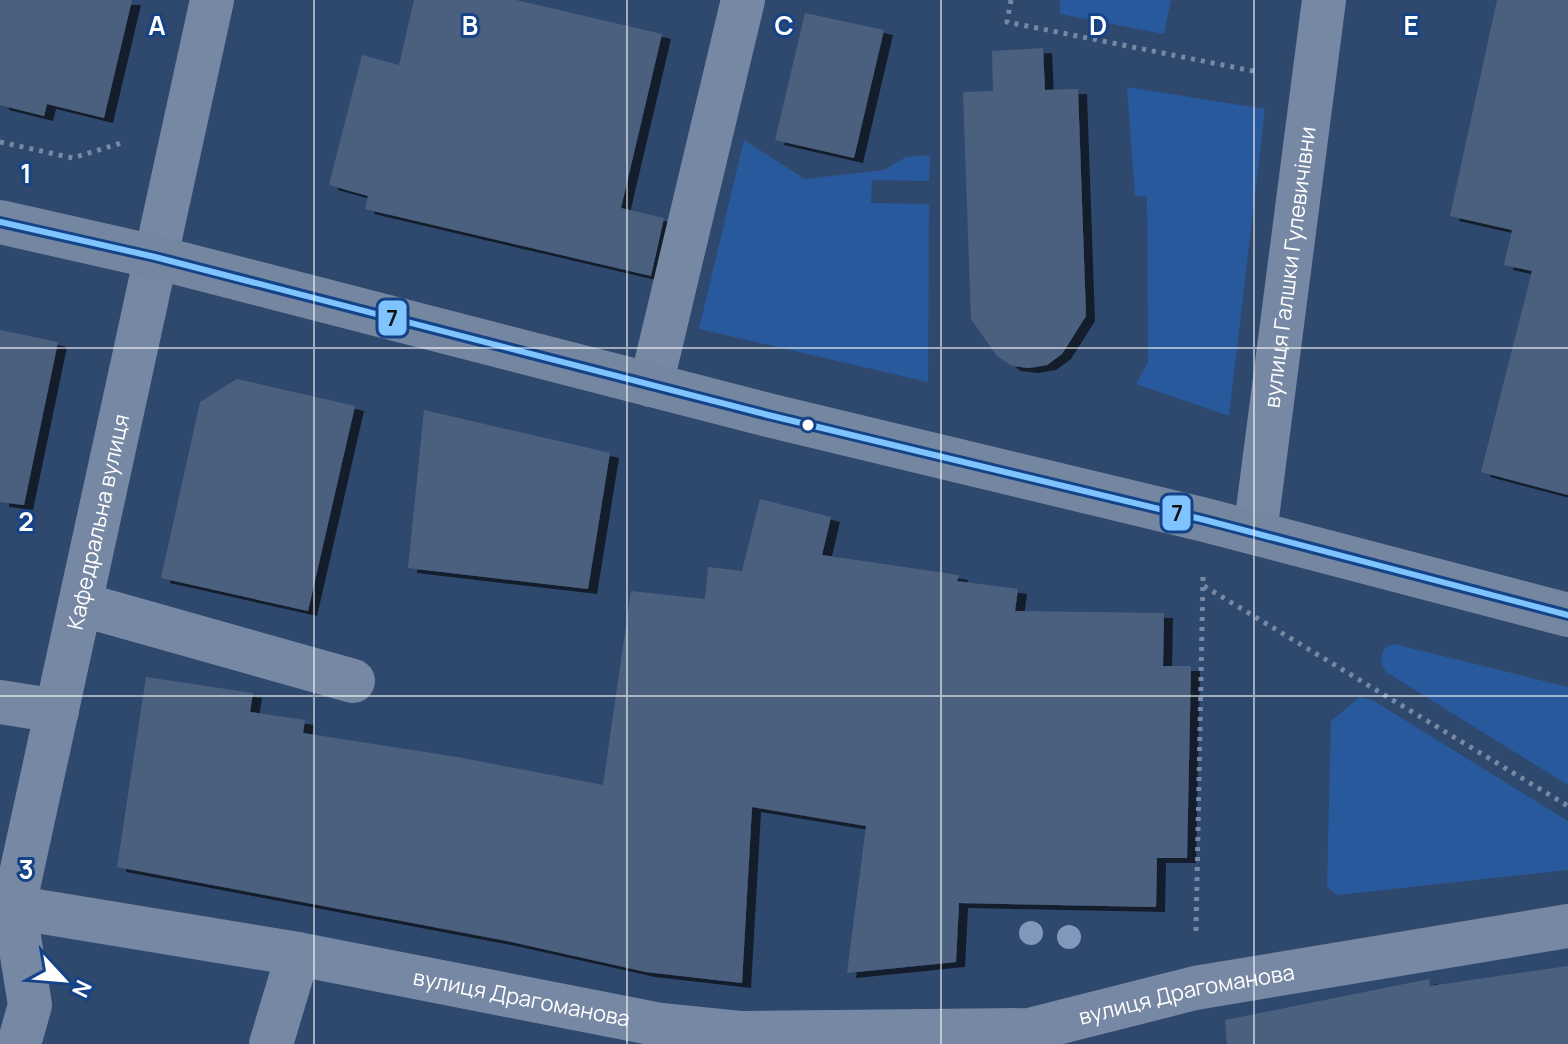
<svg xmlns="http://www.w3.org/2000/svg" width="1568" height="1044" viewBox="0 0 1568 1044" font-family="Manrope,sans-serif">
  <defs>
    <filter id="shadow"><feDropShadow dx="9" dy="5" stdDeviation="0" flood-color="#0009"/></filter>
  </defs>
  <rect width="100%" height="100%" fill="#2f486d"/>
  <path fill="#29599d" d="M1060,0H1171L1164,34L1060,14Z
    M1127,87L1265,109L1229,416L1136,384L1148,362L1147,197L1135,196Z
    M744,140L805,179L884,170L906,157L930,155L929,181L872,180L871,203L929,204L928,382L699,329Z
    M1394,644L1568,687V785L1386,672C1380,664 1380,656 1385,648Z
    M1360,697L1374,701L1568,821V870L1337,895L1327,887L1331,721Z"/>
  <path fill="#4c607e" filter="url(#shadow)" d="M0,0H132L104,118L47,104L44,116L0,105Z
    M414,0H516L662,34L621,208L664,218L651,276L365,209L368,196L329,185L362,55L399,65Z
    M1497,0H1568V495L1481,472L1532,271L1504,265L1512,230L1450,216Z
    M805,13L884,30L854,158L775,140Z
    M1043,48L1045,90L1078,89L1086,316L1062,354L1047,365L1029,368L1012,366L997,356L971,319L963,92L993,91L992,51Z
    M0,330L58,342L24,505L0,502Z
    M237,379L355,406L308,611L161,578L200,402Z
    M424,410L610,453L588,589L408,568Z
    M760,499L831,517L822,555L959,575L957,581L1018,589L1015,611L1164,613L1163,666H1191L1187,858H1157L1156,907L959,903L956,962L847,973L866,826L752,807L742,983L646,972L507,941L117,867L146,677L253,693L250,712L305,720L303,733L457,757L603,785L631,591L705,599L708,567L742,571Z
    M1568,966V1044H1227L1225,1020L1429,979L1430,986Z"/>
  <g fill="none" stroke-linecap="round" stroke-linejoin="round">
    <path stroke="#7688a3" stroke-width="5" stroke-dasharray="4 6" stroke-linecap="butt" d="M1011,0L1007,22L1258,72
      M0,142L73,158L121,143
      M1204,586L1568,806
      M1196,931L1203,577"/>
    <g stroke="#7688a3" stroke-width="44">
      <path d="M651,385L743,0"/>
      <path id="s1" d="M1255,533L1324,0"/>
      <path d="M80,604L353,681"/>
      <path d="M0,702L57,711"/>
      <path id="s2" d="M0,905L298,954L661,1025L740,1033L1029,1030L1195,988L1568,926"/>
      <path id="s3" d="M19,1044L30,1005L14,906L212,0"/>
      <path d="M271,1044L298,954"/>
    </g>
    <path stroke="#7586a0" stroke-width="44" d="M0,222L155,257L768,415L1205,520L1568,615"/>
    <defs>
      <path id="bus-1" d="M0,222L155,257L768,415L1205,520L1568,615"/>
    </defs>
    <use href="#bus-1" stroke="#154387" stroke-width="12"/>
    <use href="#bus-1" stroke="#80c4ff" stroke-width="6"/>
  </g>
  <g fill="#7f98bb">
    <circle cx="1031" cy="933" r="12"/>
    <circle cx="1069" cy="937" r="12"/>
  </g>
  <path fill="none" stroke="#fff" stroke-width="2" stroke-opacity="0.55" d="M314,0V1044M627,0V1044M941,0V1044M1254,0V1044M0,348H1568M0,696H1568"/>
  <circle fill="#fff" stroke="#154387" stroke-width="3" cx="808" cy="425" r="7"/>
  <g text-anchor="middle" stroke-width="6" stroke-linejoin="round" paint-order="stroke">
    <g font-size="22" fill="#fff" stroke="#154387">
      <text dy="8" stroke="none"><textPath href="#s1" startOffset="268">вулиця Галшки Гулевичівни</textPath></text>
      <text dy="8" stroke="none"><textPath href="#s3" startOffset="534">Кафедральна вулиця</textPath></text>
      <text dy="8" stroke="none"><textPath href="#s2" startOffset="1202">вулиця Драгоманова</textPath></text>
      <text dy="8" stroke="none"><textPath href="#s2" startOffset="530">вулиця Драгоманова</textPath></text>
    </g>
  </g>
  <g font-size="26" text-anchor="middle" font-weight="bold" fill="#fff" stroke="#154387" stroke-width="6" stroke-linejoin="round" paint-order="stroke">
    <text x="157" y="35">A</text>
    <text x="470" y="35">B</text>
    <text x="784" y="35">C</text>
    <text x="1098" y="35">D</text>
    <text x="1411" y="35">E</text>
    <text x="26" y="183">1</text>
    <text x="26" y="531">2</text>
    <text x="26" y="879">3</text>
  </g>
  <g stroke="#154387" stroke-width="3">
    <rect x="377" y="299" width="31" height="38" rx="8" fill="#80c4ff"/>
    <rect x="1161" y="494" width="31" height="38" rx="8" fill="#80c4ff"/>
  </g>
  <g font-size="22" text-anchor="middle" font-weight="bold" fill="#111">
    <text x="392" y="326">7</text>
    <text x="1177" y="521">7</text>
  </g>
  <g transform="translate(64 980) rotate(116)" stroke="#154387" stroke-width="6" paint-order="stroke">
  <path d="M0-6L14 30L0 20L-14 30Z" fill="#ffffff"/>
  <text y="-12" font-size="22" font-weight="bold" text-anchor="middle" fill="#ffffff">N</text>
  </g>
</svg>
